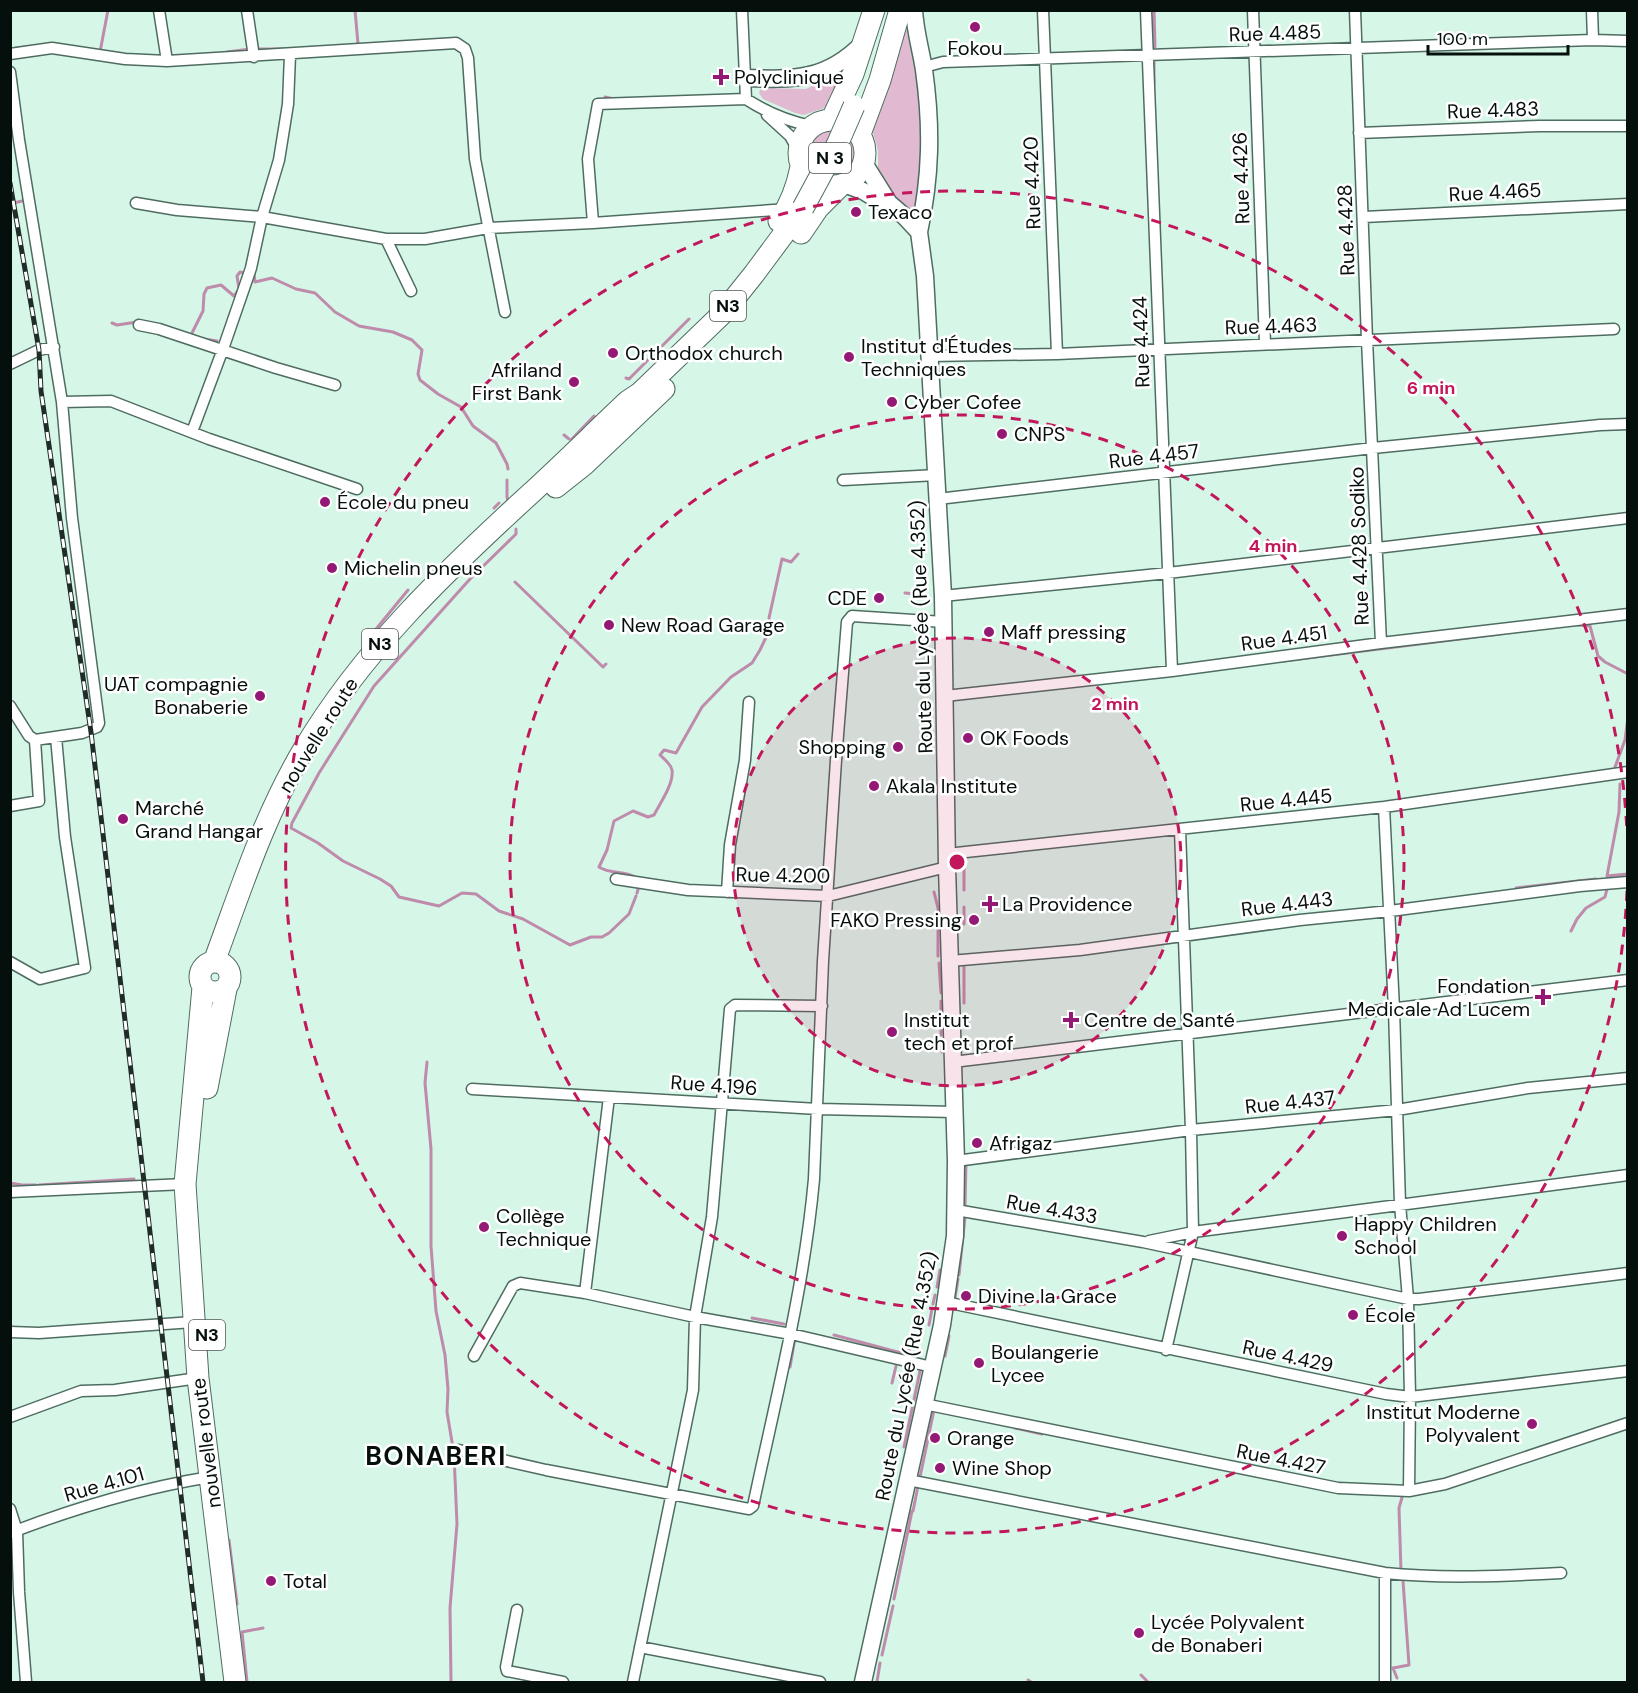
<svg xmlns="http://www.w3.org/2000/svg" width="1638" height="1693" viewBox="0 0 1638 1693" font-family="'DM Sans',sans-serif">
  <rect width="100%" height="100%" fill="#d6f6e8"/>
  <path fill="#e1b9d1" d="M905,22L920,98L922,133L917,208C911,211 908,210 902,206L878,174V151L872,129Z
    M846,69L830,103L824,108L804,115L795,113L763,99L759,93L760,90L765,88L806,89Z
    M805 154a26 26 0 1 1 52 0a26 26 0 1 1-52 0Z"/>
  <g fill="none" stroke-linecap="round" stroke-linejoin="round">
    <path stroke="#be8bab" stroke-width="3" d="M355,10L358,44
      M1154,10L1155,47
      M16,48L34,46
      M256,49H284
      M100,52L108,10
      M227,52L250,49
      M1154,84V59H1155
      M605,97L614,99
      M10,204L26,200
      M252,274H254L255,282L272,278L296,289L315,293L335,312L359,326L393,332L412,340L422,350L418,374L420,380L438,394L461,407L473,426L496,443L507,464L508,469
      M112,323L117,325L137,322
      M191,335L203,311L204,294L207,288L221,285L234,296L239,289L237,276L240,272L245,273
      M204,339L217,341
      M626,378L629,379L689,319
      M564,435L569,439
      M572,439L594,416
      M507,480V497L509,504
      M494,508L499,503
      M515,582L603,667L606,664
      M905,593L925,595
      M1578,625L1590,626L1598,656L1605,662L1628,674
      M372,634L408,590
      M1283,661L1500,634
      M1615,767L1625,740L1628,717
      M1620,784L1619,812L1607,876L1628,874
      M638,879C628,870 611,875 599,867L607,850L614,821L633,811L648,817L654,815C660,803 674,784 672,770C671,764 664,759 660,755L664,750L676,753L702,707L731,677L752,663L760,650L770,629L769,618L782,559L791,562L798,554
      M1516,888L1596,879
      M964,890V866
      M934,892L938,908V956
      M637,893L639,886
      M439,906L399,897L391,886L380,879L343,861L318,843L291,828L292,823L319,773L374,686L470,579L516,534V529
      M439,906L462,893L476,894L499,911L523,919L570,945L591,937H602L609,933L629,914L636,896
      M964,907V924
      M1571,931L1577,919L1586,908L1605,897L1607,889
      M939,963L941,993
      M964,967V1003
      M941,1001V1009
      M941,1024V1035
      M942,1042V1052
      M427,1062L425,1083L431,1149V1246L436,1311L445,1355L448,1389L447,1412L454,1454L457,1524L450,1608L451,1682
      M10,1183L22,1185
      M23,1185H36
      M39,1185L134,1179
      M13,1197L25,1195
      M965,1208L966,1162
      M959,1275L965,1217
      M937,1287L940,1270
      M955,1298L958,1279
      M933,1304L935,1295
      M752,1318L784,1324
      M929,1325L932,1309
      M834,1335L905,1354L911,1348
      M945,1356L949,1336
      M790,1367L795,1338H796
      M892,1383L896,1366
      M1015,1428L1042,1434
      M904,1447L920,1371
      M920,1477L934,1410
      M913,1511L918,1486
      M229,1540L237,1604
      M1401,1571L1399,1508L1403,1494
      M894,1599L912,1511
      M882,1655L893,1606
      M1141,1675L1148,1682
      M1397,1678L1393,1668L1409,1665L1403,1581
      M1028,1680L1031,1682
      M247,1682L242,1632L263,1628
      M877,1682L880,1663"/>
    <defs>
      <path id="street" d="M159,10L167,61
        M247,10L254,57
        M742,10L746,99
        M1043,10L1057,354
        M1146,10L1172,671
        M1253,10L1265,344
        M1355,10L1367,340L1381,643
        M1592,10L1593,40
        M10,54L52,48L125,59L167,61L456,43L465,49L468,58L475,159L505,312
        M924,67L943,62C1160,55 1377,49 1593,40L1628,41
        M10,72L19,140L62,402L72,518L99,723L97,727L82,733L35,740L29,736L10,706
        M767,115L790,136L798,150
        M1359,133L1540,126H1628
        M136,203L177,210L262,217L386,239H425L488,228L593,223L788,209
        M1364,217L1628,204
        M593,223L588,159L598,104L746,99C766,112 788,121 811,126
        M386,239L411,291
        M139,325L159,329L276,368L335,385
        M928,356L1057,354L1614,329
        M10,364L39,350L54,347
        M62,402L111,401L209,439L357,489
        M192,432L223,349L251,268L262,217L279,160L288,104L290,55
        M843,480L937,475
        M938,499L1373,448L1600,425L1628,424
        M943,596L1168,573L1628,518
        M945,696L1172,671L1381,643L1628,614
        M10,806L39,801L35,740
        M1384,807L1394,1009L1400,1204L1408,1299L1410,1397L1409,1491
        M947,854L1384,807L1628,772
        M616,879L688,890L828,896L947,867
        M727,892L730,845L745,760L749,702
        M950,961L1080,950L1300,920L1390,911L1580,886L1628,882
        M10,962L40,979L85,968L65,837L56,737
        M953,1062L1628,980
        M472,1089L818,1109L954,1112
        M956,1161L1191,1130L1397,1110L1528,1088L1628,1078
        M10,1192L185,1184
        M956,1210L1143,1242L1408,1299H1419L1628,1273
        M1149,1241L1193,1232L1628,1175
        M585,1293L609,1097
        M945,1302L1386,1394L1410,1397L1628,1371
        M10,1332L39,1333L193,1322
        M1166,1350L1193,1232L1191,1130L1180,830
        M474,1356L513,1286L520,1283L585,1293L695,1317L791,1334L932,1367
        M924,1404L1338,1488L1409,1491L1445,1484L1628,1423
        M10,1417L81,1391L115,1390L198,1378
        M459,1450L546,1470L749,1509L753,1506C776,1397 804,1290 814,1179L823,961L836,760L847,622L852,616L944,622
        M908,1480L1385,1573C1443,1579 1502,1576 1561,1573
        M10,1509L17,1531L19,1592L26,1682
        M10,1533C75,1508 142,1488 210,1477
        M1385,1573V1682
        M517,1610L506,1667L507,1671L563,1682
        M640,1647L820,1682
        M633,1682L693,1390L695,1317L712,1217L730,1009L735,1005L822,1006"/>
      <path id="secondary" d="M914,10C915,31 921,50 924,70C932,127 931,176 919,232
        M745,78C794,80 827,80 863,43
        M844,184L863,191L889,207
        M863,1682L942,1325L955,1236L956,1161L947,867L943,596L925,276L919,232L904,216L889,203L864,163"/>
      <path id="highway" d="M832,119L853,74L874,10
        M799 153a33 33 0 1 1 66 0a33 33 0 1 1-66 0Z
        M860,134L880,80L900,10
        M779,221C791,204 797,187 801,167
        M801,233L818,208L840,186
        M556,487L585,464L664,389
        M200 977a15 15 0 1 1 30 0a15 15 0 1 1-30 0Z
        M214,962C241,889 264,816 304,749C363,650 445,572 529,495C563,464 595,432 628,401L640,393L722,314L754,274L803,208
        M203,987L185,1184L198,1378L235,1682
        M207,1088L226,989"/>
    </defs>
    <use href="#street" stroke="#4f6c60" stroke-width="13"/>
    <use href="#secondary" stroke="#4f6c60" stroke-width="19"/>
    <use href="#highway" stroke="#4f6c60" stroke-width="23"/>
    <use href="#street" stroke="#fff" stroke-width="10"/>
    <use href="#secondary" stroke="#fff" stroke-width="16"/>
    <use href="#highway" stroke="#fff" stroke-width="21"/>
    <defs>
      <path id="rail" d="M10,183L39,350L41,391L91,732L203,1682"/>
    </defs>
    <use href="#rail" stroke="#1f2c27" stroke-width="5"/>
    <use href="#rail" stroke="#fff" stroke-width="3" stroke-dasharray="9" stroke-linecap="butt"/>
    <defs>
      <path id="highway-bridge" d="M803,208L837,145L854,106"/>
    </defs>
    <use href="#highway-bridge" stroke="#4f6c60" stroke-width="23" stroke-linecap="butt"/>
    <use href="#highway-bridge" stroke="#fff" stroke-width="21"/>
  </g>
  <circle cx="957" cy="862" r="224" fill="#c2185b" fill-opacity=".12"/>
  <g fill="none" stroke="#c2185b" stroke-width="3" stroke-dasharray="10 8">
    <circle cx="957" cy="862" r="224"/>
    <circle cx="957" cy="862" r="447"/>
    <path d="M1627 891A671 671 0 1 1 1627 833"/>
  </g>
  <g fill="#941974" stroke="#fff" stroke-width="2">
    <circle cx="975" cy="27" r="6"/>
    <path d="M718 68h6v6h6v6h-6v6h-6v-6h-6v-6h6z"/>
    <circle cx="856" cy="212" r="6"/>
    <circle cx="613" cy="353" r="6"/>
    <circle cx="849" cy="357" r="6"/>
    <circle cx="574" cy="382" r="6"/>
    <circle cx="892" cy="402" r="6"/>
    <circle cx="1002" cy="434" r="6"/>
    <circle cx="325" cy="502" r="6"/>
    <circle cx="332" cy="568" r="6"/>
    <circle cx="879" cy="598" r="6"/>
    <circle cx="609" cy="625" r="6"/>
    <circle cx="989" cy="632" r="6"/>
    <circle cx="260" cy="696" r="6"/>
    <circle cx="968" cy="738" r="6"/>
    <circle cx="898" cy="747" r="6"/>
    <circle cx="874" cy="786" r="6"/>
    <circle cx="123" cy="819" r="6"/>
    <path d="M987 895h6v6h6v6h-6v6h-6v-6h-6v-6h6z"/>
    <circle cx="974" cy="920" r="6"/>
    <path d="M1540 988h6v6h6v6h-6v6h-6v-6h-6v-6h6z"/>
    <path d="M1068 1011h6v6h6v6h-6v6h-6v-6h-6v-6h6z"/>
    <circle cx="892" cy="1032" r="6"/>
    <circle cx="977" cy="1143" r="6"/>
    <circle cx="484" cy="1227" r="6"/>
    <circle cx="1342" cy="1236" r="6"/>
    <circle cx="966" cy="1296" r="6"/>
    <circle cx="1353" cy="1315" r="6"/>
    <circle cx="979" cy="1363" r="6"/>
    <circle cx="1532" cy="1424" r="6"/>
    <circle cx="935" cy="1438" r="6"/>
    <circle cx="940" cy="1468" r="6"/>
    <circle cx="271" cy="1581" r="6"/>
    <circle cx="1139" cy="1633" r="6"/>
  </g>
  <g text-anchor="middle" stroke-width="5" stroke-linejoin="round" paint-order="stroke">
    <g fill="#fff" stroke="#505754" stroke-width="1.5">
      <rect x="809" y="143" width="42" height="30" rx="4.5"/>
      <rect x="710" y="291" width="36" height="30" rx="4.5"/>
      <rect x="362" y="629" width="36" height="30" rx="4.5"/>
      <rect x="189" y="1320" width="36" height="30" rx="4.5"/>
    </g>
    <g font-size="18" font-weight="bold" fill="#050f0b">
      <text x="830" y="164">N 3</text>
      <text x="728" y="312">N3</text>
      <text x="380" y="650">N3</text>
      <text x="207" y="1341">N3</text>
    </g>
    <g font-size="20" fill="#050f0b" stroke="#fff">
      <text transform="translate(1275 33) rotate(-2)" y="7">Rue 4.485</text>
      <text transform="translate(1493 110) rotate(-2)" y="7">Rue 4.483</text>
      <text transform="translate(1241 178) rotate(-92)" y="7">Rue 4.426</text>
      <text transform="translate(1032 183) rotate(-92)" y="7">Rue 4.420</text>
      <text transform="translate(1495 192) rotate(-3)" y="7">Rue 4.465</text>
      <text transform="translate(1346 230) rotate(-92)" y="7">Rue 4.428</text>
      <text transform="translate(1271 326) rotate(-2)" y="7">Rue 4.463</text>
      <text transform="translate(1141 342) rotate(-92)" y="7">Rue 4.424</text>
      <text transform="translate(1154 456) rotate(-7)" y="7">Rue 4.457</text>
      <text transform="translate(1359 546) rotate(-92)" y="7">Rue 4.428 Sodiko</text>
      <text transform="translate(921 627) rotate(-92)" y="7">Route du Lycée (Rue 4.352)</text>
      <text transform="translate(1284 638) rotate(-8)" y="7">Rue 4.451</text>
      <text transform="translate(318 735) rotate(-58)" y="7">nouvelle route</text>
      <text transform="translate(1286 800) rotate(-6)" y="7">Rue 4.445</text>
      <text transform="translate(783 875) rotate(1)" y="7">Rue 4.200</text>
      <text transform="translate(1287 904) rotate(-7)" y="7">Rue 4.443</text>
      <text transform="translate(714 1085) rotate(4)" y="7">Rue 4.196</text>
      <text transform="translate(1290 1102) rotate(-6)" y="7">Rue 4.437</text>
      <text transform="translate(1052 1209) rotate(10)" y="7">Rue 4.433</text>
      <text transform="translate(1288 1356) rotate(12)" y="7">Rue 4.429</text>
      <text transform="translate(906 1376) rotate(-79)" y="7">Route du Lycée (Rue 4.352)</text>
      <text transform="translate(206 1443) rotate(-97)" y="7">nouvelle route</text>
      <text transform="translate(1281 1459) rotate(11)" y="7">Rue 4.427</text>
      <text transform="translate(104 1484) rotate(-16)" y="7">Rue 4.101</text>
    </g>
    <g font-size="20" fill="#050f0b" stroke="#fff" text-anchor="start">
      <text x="975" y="55" text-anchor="middle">Fokou</text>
      <text x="734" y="84">Polyclinique</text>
      <text x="868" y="219">Texaco</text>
      <text x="861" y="353">Institut d'Études<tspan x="861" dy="23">Techniques</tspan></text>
      <text x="625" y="360">Orthodox church</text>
      <text x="562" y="377" text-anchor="end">Afriland<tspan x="562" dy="23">First Bank</tspan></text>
      <text x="904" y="409">Cyber Cofee</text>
      <text x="1014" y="441">CNPS</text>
      <text x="337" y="509">École du pneu</text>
      <text x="344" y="575">Michelin pneus</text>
      <text x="867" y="605" text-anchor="end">CDE</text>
      <text x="621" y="632">New Road Garage</text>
      <text x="1001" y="639">Maff pressing</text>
      <text x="248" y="691" text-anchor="end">UAT compagnie<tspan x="248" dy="23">Bonaberie</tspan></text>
      <text x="980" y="745">OK Foods</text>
      <text x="886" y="754" text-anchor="end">Shopping</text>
      <text x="886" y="793">Akala Institute</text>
      <text x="135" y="815">Marché<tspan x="135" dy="23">Grand Hangar</tspan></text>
      <text x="1002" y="911">La Providence</text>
      <text x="962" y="927" text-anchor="end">FAKO Pressing</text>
      <text x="1530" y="993" text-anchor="end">Fondation<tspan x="1530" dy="23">Medicale Ad Lucem</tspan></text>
      <text x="904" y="1027">Institut<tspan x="904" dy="23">tech et prof</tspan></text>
      <text x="1084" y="1027">Centre de Santé</text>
      <text x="989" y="1150">Afrigaz</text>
      <text x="496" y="1223">Collège<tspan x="496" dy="23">Technique</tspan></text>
      <text x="1354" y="1231">Happy Children<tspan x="1354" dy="23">School</tspan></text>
      <text x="978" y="1303">Divine la Grace</text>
      <text x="1365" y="1322">École</text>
      <text x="991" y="1359">Boulangerie<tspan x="991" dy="23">Lycee</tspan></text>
      <text x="1520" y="1419" text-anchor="end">Institut Moderne<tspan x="1520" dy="23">Polyvalent</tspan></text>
      <text x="947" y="1445">Orange</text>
      <text x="952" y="1475">Wine Shop</text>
      <text x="283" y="1588">Total</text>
      <text x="1151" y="1629">Lycée Polyvalent<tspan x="1151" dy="23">de Bonaberi</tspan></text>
    </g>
    <g font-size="26" font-weight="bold" letter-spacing="1.5" fill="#050f0b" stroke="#fff">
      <text x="436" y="1465">BONABERI</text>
    </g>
  </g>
  <circle cx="957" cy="862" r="9" fill="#c2185b" stroke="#fff" stroke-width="3"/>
  <g font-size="18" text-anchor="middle" font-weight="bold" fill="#c2185b" stroke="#fff" stroke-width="5" stroke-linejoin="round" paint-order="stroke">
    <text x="1431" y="394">6 min</text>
    <text x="1273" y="552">4 min</text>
    <text x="1115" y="710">2 min</text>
  </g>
  <rect width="1638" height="1693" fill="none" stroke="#050f0b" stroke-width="24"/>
  <path d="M1428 45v9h140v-9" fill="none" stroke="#050f0b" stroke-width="3"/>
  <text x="1437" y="45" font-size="18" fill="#050f0b" stroke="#ffffff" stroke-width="4.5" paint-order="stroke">100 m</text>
</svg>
